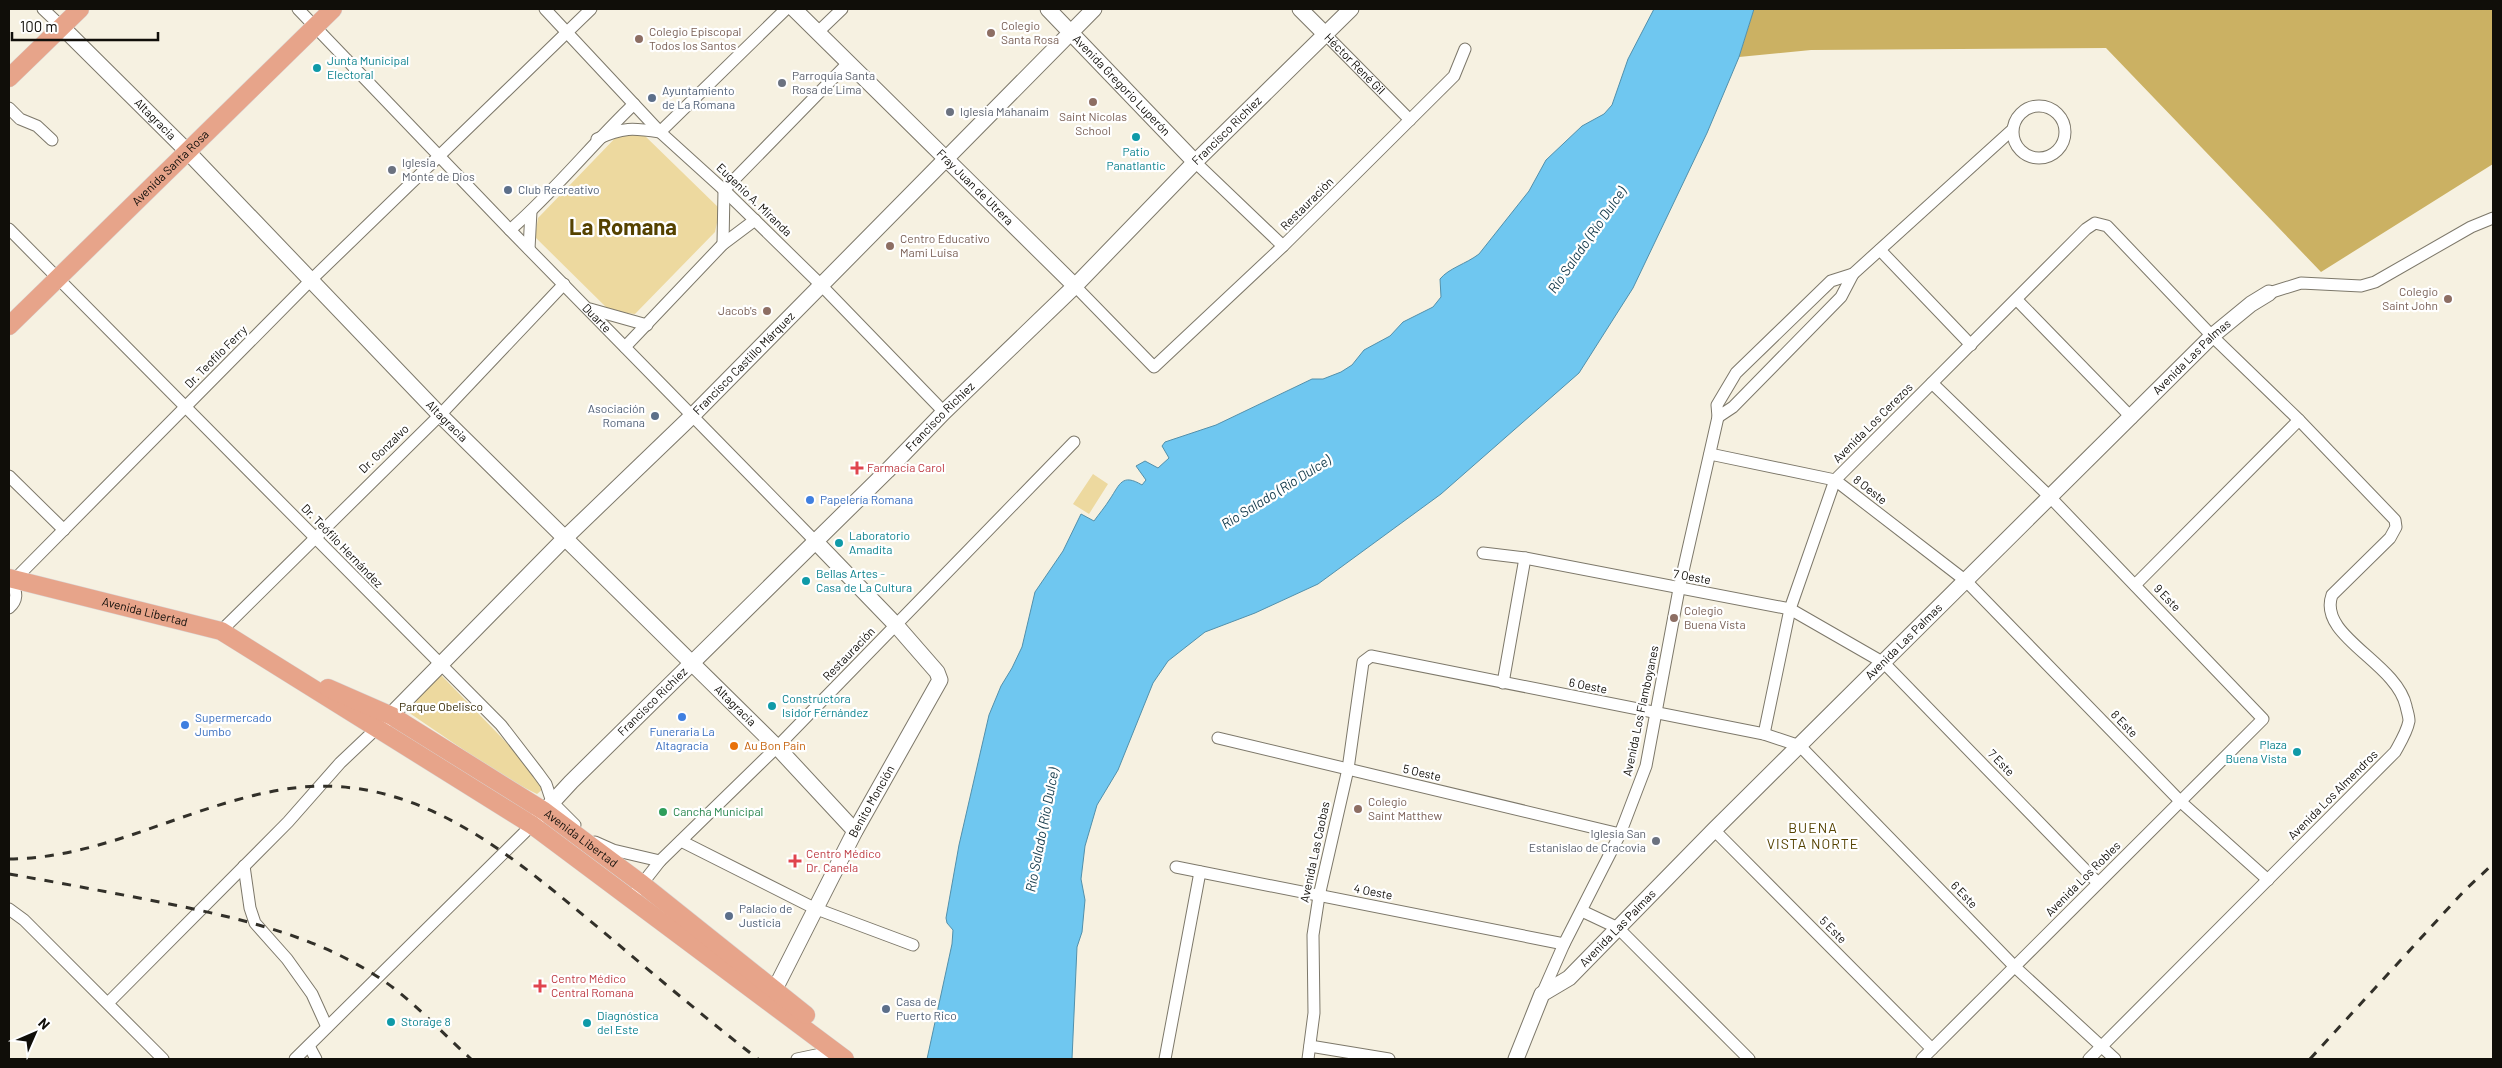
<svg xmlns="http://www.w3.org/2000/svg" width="2502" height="1068" viewBox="0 0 2502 1068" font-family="Barlow,sans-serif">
  <rect width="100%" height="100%" fill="#f6f1e1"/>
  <path fill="#edd99f" d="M621,132L643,134L720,209L715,232L635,314L610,311L535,237L538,218Z
    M1093,474L1108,484L1089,514L1073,504Z
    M440,674L537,774L544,788L537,794L505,778L405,710Z"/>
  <path fill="#cbb163" d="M1754,9H2493V164L2321,272L2106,48L1811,50L1739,57Z"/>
  <path fill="#6fc7f0" stroke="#5290ab" d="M1654,9H1754L1739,57L1707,133L1633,288L1579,373L1441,494L1318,584L1255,613L1205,632L1168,661L1153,683L1118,770L1097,805L1085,846L1081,879L1085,900L1082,932L1077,947L1072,1059H927L952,944L953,930L947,923L946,918L959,845L989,715L1001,686L1012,668L1022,647L1035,592L1063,551L1081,514L1094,521C1099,514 1105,507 1110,499C1120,484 1122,473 1142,485L1146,480L1136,466L1145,461L1158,468L1169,458L1162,446L1165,442L1216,425L1312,379H1323L1341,372L1352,365L1364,350L1390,336L1403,322L1433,307L1441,297L1440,279C1449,268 1466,264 1479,254L1529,191L1546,160L1582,126L1604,114L1612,105L1628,59Z"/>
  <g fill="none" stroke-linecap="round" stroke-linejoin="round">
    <defs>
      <g id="street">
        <path d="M43,9L62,27"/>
        <path id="s1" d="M298,9L510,230L814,540"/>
        <path d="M545,9L660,132L724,190L820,284L944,412"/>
        <path d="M818,32L842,9"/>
        <path id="s2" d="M1325,34L1410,120"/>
        <circle cx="2039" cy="132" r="26"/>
        <path d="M9,108L20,119L37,126L52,140"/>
        <path d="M597,139C623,127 633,128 660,132L786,9"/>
        <path d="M1195,162L1283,246"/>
        <path d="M9,229L501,725L538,773L546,784L552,802L575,825"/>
        <path d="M510,230C555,191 591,145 634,104"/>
        <path d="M723,244L724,190L849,62"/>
        <path d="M529,249L531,211"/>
        <path d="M1880,250L1971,345"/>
        <path d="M1075,286L1154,367L1283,246L1454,76L1465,49"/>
        <path d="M2269,293L2301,283L2361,286L2375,282L2471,227L2493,218"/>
        <path d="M2017,300L2132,418"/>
        <path d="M590,309L647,325"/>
        <path d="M625,347L723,244L755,220"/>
        <path d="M1718,417L1733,407L1841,297L1853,274"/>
        <path d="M1710,454L1835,480L1966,581L2181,802L2268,880"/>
        <path d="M9,476L64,530"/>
        <path d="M1483,553L1525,558L1790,609L1884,663L2098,883"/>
        <path d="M2135,585L2299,420"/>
        <path d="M9,608C18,600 17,593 12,582L14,580L311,280L591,9"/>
        <path d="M221,631L440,415L564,284"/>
        <path d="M1503,683L1525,558"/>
        <path d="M1764,734L1790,609L1835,480L2086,229L2095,223L2107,226L2212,336L2299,420L2395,520L2396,527L2390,538L2332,595C2317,636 2396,662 2406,706C2407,711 2409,716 2409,721C2407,732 2400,743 2395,752L2089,1059"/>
        <path d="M1218,738L1620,834"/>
        <path d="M1714,830L1932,1049"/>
        <path d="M681,841L814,908L913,945"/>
        <path d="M595,842L613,850L660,861"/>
        <path d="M244,866L250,908L255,923L287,959L312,994L327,1027"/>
        <path d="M1176,867L1564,944"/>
        <path d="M631,898L660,861L777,747L1074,442"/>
        <path d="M9,909L24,920L163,1059"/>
        <path d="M1582,911L1618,928L1749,1059"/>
        <path d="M1542,994L1564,944L1620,834L1646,766L1679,589L1718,417L1717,405L1736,373L1831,281L1853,274L2012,130"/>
        <path d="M108,1003L288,822L340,763L377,728"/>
        <path d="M309,1046L316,1059"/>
        <path d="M1310,1046L1389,1059"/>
        <path d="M295,1059L532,825"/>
        <path d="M797,1059L835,1051"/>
        <path d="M1165,1059L1200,872"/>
        <path d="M1308,1059L1314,1013L1313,935L1319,896L1348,769L1363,662L1371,656L1764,734L1800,746L2015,967L2115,1059"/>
        <path d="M1922,1059L2263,719L2050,497L1932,383"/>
      </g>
      <g id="secondary">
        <path id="s3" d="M794,9L1075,286"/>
        <path id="s4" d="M1048,9L1195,162"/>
        <path d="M1300,9L1325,34"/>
        <path id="s5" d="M62,27L188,152L440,415L777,747L855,831"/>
        <path id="s6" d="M384,722L565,538L693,415L1094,9"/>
        <path id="s7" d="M536,820L571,782L887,471L944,412L1075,286L1195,162L1351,9"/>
        <path id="s8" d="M775,989L855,831L940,680L937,672L896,625L814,540"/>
        <path id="s9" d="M1516,1059L1542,994L1569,978L1714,830L2212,336L2251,304L2269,293"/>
      </g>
      <g id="primary">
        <path d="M9,78L80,9"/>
        <path id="s10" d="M9,326L333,9"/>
        <path id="s11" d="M9,578L221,631L532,825L845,1059"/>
        <path id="s12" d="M328,688L392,716L544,811L642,884L806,1015"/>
      </g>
    </defs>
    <use href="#street" stroke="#7d786a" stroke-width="13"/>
    <use href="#secondary" stroke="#7d786a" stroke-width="17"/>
    <use href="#primary" stroke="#d9d8d8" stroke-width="19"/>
    <use href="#street" stroke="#fff" stroke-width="11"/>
    <use href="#secondary" stroke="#fff" stroke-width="15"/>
    <use href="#primary" stroke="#e7a48a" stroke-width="18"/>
    <path stroke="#323029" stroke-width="3" stroke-dasharray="9 9" stroke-linecap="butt" d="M9,859C106,858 186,806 280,790C411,767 507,852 600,929C652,973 704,1017 758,1059
      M9,874C61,883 113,893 165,903C238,918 314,935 378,977C412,999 441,1032 471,1059
      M2310,1059L2465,890L2493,864"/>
  </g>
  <g fill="#8d6e63" stroke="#fff" stroke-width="2">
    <circle cx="991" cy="33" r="5"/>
    <circle cx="639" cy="39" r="5"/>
    <circle cx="1093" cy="102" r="5"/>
    <circle cx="890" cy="246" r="5"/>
    <circle cx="2448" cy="299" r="5"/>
    <circle cx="767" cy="311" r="5"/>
    <circle cx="1674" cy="618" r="5"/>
    <circle cx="1358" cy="809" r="5"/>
  </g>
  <g fill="#0f9aa8" stroke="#fff" stroke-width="2">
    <circle cx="317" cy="68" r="5"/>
    <circle cx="1136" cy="137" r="5"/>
    <circle cx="839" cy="543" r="5"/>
    <circle cx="806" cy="581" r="5"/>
    <circle cx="772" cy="706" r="5"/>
    <circle cx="2297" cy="752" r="5"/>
    <circle cx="391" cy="1022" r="5"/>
    <circle cx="587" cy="1023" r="5"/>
  </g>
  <g fill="#6b7280" stroke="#fff" stroke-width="2">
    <circle cx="782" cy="83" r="5"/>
    <circle cx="950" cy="112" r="5"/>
    <circle cx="392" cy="170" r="5"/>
    <circle cx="1656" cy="841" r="5"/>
  </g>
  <g fill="#5c6f8a" stroke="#fff" stroke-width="2">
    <circle cx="652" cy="98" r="5"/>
    <circle cx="508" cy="190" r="5"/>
    <circle cx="655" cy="416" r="5"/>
    <circle cx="729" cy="916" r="5"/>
    <circle cx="886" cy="1009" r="5"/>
  </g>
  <g fill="#e0444e" stroke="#fff" stroke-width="2">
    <path d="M854.5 460.5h5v5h5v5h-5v5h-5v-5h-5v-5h5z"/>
    <path d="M792.5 853.5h5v5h5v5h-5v5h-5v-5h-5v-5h5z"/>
    <path d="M537.5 978.5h5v5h5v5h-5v5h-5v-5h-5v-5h5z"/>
  </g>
  <g fill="#3f7fe0" stroke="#fff" stroke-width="2">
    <circle cx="810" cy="500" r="5"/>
    <circle cx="682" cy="717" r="5"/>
    <circle cx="185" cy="725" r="5"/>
  </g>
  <circle fill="#e8710a" stroke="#fff" stroke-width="2" cx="734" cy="746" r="5"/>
  <circle fill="#2e9e5b" stroke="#fff" stroke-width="2" cx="663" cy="812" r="5"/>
  <g text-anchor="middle" stroke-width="4.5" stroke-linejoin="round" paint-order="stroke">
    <g font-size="12" fill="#785e54" stroke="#fff" text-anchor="start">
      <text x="1001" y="30">Colegio<tspan x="1001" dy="14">Santa Rosa</tspan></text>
      <text x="649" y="36">Colegio Episcopal<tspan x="649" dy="14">Todos los Santos</tspan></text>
      <text x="1093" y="121" text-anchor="middle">Saint Nicolas<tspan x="1093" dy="14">School</tspan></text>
      <text x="900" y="243">Centro Educativo<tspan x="900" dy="14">Mami Luisa</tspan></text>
      <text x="2438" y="296" text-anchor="end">Colegio<tspan x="2438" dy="14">Saint John</tspan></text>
      <text x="757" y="315" text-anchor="end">Jacob's</text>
      <text x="1684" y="615">Colegio<tspan x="1684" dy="14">Buena Vista</tspan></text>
      <text x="1368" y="806">Colegio<tspan x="1368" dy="14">Saint Matthew</tspan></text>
    </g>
    <g font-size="12" fill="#0d838f" stroke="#fff" text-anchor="start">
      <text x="327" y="65">Junta Municipal<tspan x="327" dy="14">Electoral</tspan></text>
      <text x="1136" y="156" text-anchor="middle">Patio<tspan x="1136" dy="14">Panatlantic</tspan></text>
      <text x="849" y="540">Laboratorio<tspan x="849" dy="14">Amadita</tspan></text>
      <text x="816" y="578">Bellas Artes -<tspan x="816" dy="14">Casa de La Cultura</tspan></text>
      <text x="782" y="703">Constructora<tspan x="782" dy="14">Isidor Fernández</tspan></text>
      <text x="2287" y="749" text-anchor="end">Plaza<tspan x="2287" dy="14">Buena Vista</tspan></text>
      <text x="597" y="1020">Diagnóstica<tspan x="597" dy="14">del Este</tspan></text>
      <text x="401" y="1026">Storage 8</text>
    </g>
    <g font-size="12" fill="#100e09" stroke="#fff">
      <text dy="4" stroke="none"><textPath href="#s2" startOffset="42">Héctor René Gil</textPath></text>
      <text dy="4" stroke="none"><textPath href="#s4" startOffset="106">Avenida Gregorio Luperón</textPath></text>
      <text dy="4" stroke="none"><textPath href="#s5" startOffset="131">Altagracia</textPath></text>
      <text dy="4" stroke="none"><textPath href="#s7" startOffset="976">Francisco Richiez</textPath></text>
      <text dy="4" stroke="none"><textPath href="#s10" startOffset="226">Avenida Santa Rosa</textPath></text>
      <text dy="4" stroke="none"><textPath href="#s3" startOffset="254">Fray Juan de Utrera</textPath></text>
      <text transform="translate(754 200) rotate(44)" y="4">Eugenio A. Miranda</text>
      <text transform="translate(1307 204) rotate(-45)" y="4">Restauración</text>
      <text dy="4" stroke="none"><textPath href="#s1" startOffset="430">Duarte</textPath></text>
      <text transform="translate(216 357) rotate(-45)" y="4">Dr. Teofilo Ferry</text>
      <text dy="4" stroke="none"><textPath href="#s9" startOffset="981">Avenida Las Palmas</textPath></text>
      <text dy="4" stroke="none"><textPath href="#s6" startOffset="508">Francisco Castillo Márquez</textPath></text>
      <text dy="4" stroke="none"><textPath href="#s7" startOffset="571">Francisco Richiez</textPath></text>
      <text dy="4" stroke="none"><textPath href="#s5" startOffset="551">Altagracia</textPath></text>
      <text transform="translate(1873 423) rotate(-45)" y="4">Avenida Los Cerezos</text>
      <text transform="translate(384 449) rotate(-44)" y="4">Dr. Gonzalvo</text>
      <text transform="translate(1870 490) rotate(38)" y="4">8 Oeste</text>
      <text transform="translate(342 546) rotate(46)" y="4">Dr. Teófilo Hernández</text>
      <text transform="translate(1692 577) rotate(10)" y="4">7 Oeste</text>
      <text transform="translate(2167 598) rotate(46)" y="4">9 Este</text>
      <text dy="4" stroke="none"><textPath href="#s11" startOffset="140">Avenida Libertad</textPath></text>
      <text dy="4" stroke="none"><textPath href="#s9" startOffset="576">Avenida Las Palmas</textPath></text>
      <text transform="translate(849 654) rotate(-46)" y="4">Restauración</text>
      <text transform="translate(1588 686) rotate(11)" y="4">6 Oeste</text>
      <text dy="4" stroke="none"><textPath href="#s7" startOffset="166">Francisco Richiez</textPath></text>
      <text dy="4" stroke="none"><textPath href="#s5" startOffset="956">Altagracia</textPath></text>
      <text transform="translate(1641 711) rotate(-78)" y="4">Avenida Los Flamboyanes</text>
      <text transform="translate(2124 724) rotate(46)" y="4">8 Este</text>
      <text transform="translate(2001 763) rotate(46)" y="4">7 Este</text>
      <text transform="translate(1422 773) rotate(13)" y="4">5 Oeste</text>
      <text transform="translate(2333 795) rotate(-45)" y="4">Avenida Los Almendros</text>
      <text dy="4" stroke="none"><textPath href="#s8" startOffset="211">Benito Monción</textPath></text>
      <text dy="4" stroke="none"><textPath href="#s12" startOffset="295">Avenida Libertad</textPath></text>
      <text transform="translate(1315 852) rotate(-78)" y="4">Avenida Las Caobas</text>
      <text transform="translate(2083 879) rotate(-45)" y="4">Avenida Los Robles</text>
      <text transform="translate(1373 892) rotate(11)" y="4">4 Oeste</text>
      <text transform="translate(1964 895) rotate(46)" y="4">6 Este</text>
      <text dy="4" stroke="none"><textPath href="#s9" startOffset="171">Avenida Las Palmas</textPath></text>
      <text transform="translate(1833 930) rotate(45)" y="4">5 Este</text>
    </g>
    <g font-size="12" fill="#5b616d" stroke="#fff" text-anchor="start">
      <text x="792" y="80">Parroquia Santa<tspan x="792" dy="14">Rosa de Lima</tspan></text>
      <text x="960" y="116">Iglesia Mahanaim</text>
      <text x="402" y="167">Iglesia<tspan x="402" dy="14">Monte de Dios</tspan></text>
      <text x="1646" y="838" text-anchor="end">Iglesia San<tspan x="1646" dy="14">Estanislao de Cracovia</tspan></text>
    </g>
    <g font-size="12" fill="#4e5e75" stroke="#fff" text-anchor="start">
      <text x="662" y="95">Ayuntamiento<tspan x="662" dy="14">de La Romana</tspan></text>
      <text x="518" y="194">Club Recreativo</text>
      <text x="645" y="413" text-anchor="end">Asociación<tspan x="645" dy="14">Romana</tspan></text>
      <text x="739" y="913">Palacio de<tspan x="739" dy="14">Justicia</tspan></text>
      <text x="896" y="1006">Casa de<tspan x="896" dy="14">Puerto Rico</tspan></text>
    </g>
    <g font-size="12" fill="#be3a42" stroke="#fff" text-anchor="start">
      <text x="867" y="472">Farmacia Carol</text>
      <text x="806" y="858">Centro Médico<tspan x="806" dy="14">Dr. Canela</tspan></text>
      <text x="551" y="983">Centro Médico<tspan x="551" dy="14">Central Romana</tspan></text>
    </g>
    <g font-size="12" fill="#366cbe" stroke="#fff" text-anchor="start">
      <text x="820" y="504">Papelería Romana</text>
      <text x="195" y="722">Supermercado<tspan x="195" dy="14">Jumbo</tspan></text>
      <text x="682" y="736" text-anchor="middle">Funeraria La<tspan x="682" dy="14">Altagracia</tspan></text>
    </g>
    <g font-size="12" fill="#372c08" stroke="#fff">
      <text x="441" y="711">Parque Obelisco</text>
    </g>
    <g font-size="12" fill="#c56008" stroke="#fff" text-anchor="start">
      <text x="744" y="750">Au Bon Pain</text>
    </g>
    <g font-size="12" fill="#27864d" stroke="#fff" text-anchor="start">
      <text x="673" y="816">Cancha Municipal</text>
    </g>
    <g font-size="14" font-style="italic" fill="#143b4c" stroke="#fff">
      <text transform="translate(1587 240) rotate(-55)" y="5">Río Salado (Río Dulce)</text>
      <text transform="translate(1276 492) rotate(-32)" y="5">Río Salado (Río Dulce)</text>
      <text transform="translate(1042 830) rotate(-79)" y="5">Río Salado (Río Dulce)</text>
    </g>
    <g font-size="14" letter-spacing="1" fill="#554200" stroke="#fff">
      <text x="1813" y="833">BUENA<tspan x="1813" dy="16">VISTA NORTE</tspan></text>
    </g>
    <g font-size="22" font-weight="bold" fill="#554200" stroke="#fff">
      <text x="623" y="235">La Romana</text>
    </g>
  </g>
  <rect width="2502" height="1068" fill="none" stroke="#100e09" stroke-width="20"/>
  <g transform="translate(35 1033) rotate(45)" stroke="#ffffff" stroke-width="4" paint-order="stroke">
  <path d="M0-4L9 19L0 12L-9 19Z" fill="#100e09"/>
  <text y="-8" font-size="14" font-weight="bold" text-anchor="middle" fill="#100e09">N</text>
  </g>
  <path d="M12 32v8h146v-8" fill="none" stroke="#100e09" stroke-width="2.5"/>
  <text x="20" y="32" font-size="15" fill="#100e09" stroke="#ffffff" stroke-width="4" paint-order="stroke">100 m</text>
</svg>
